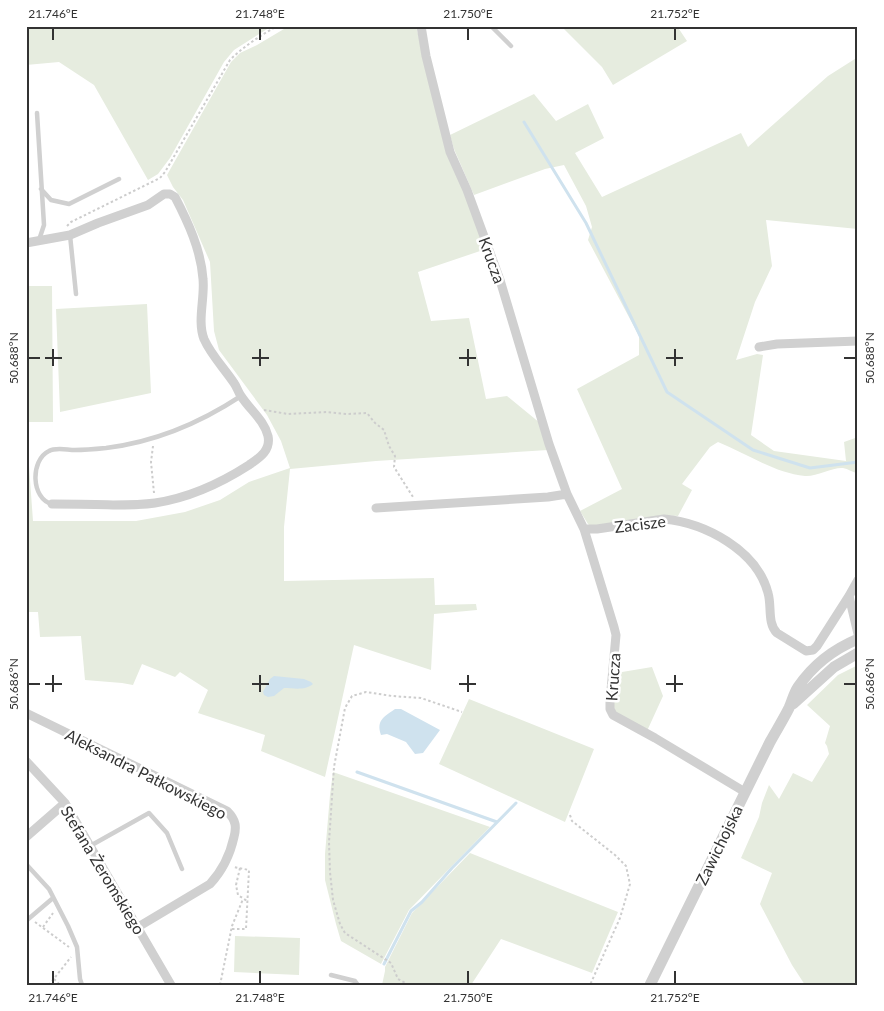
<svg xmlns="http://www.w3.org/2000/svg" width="884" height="1011" viewBox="0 0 884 1011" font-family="Lato,sans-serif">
  <rect width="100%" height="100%" fill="#fff"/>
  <path fill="#e6ecdf" d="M26,26H272L234,50L224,62L170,158L158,174L148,180L94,85L59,62L26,65Z
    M289,26H416L435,102L486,249L418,272L431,321L469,318L486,399L507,396L540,423L548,450L376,461L290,469L284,527V581L434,578L435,605L476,604L477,610L434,614L431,670L354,645L325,777L261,751L265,735L198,713L208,690L180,672L175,677L142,664L133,685L122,683L85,680L81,636L40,637L38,612H26V426H28V452L33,521H136L185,512L220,500L249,482L290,468L281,441L267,415L219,350L214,331L210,262L183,200L173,187L167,175L231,62L240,53L257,45Z
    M561,26H677L687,41L613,85L602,67Z
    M858,57V229L766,220L772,266L755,302L736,360L757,354L763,355L751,435L774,451L846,461L844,442L858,437V474C853,472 848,469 843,468C833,467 816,477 805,476C774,473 746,453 718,442L710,447L682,484L692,490L678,516L663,515L594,528L588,524L580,511L622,489L577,389L639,355V336L588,240L592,227L586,206L564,165L545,169L474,195L454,149L450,135L534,94L556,121L588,104L604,138L575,153L602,197L741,133L748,147L828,76Z
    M26,286H52L53,422H26Z
    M147,304L151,393L60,412L56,309Z
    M858,665V985H805L792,965L760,904L772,873L741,858L759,817L762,803L769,785L779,799L793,773L812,782L829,754L827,746L825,743L830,726L807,705L838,675Z
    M652,667L663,696L647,731L616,714L613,704L616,673Z
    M469,699L594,749L565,822L439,764Z
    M333,772L490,827L409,910L381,964L341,941L336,924L325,880V854L330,795Z
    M470,853L618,912L592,973L501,939L471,985H382L385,971V967L412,913Z
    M235,936L300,938L299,975L234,972Z"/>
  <path fill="#cfe2ee" d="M274,676L304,679L311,682L313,684C305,691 293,688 284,688L274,696L268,697L264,695L263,692L270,679Z
    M395,709H401L440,730L423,753L415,754L406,742L387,734L381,735C376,720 384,717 395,709Z"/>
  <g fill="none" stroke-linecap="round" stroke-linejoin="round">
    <path stroke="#cfe2ee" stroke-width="3" d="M524,122L586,223L667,392L753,450L810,468L858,462
      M357,772L497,822
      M384,964L411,911L422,902L452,868L516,803"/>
    <path stroke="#cdcdcd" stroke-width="2" stroke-dasharray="2.5 2.5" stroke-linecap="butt" d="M67,226L71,222L160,178L165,172L230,60C244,46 260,36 277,26
      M264,410L288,414L327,412L347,414L367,413L375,423L384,430L389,446L395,456L394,467L413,497
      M153,446L151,462L154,493
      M570,815L572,821L615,855L626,866L630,884L620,918L590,985
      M240,868L236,885L238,895L247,901
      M35,922L69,947
      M43,927L53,913
      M232,929H246L249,870L234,867
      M54,979L60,985
      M49,985L71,957
      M220,985L232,926L243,899
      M409,985L398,979L391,963L345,933L340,924L333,900L330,872L329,842L334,767L345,708L352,696L366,692L392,696L421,698L462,712"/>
    <path stroke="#d0d0d0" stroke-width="4.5" d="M491,26L511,46
      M37,113L44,225L39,240
      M41,189L51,200L69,204L119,179
      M26,230L27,242
      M70,235L76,294
      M52,504C31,499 30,460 49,451C56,447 67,450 75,450C85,450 96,449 106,448C155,442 200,423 241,396
      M90,846L149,813L167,833L182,869
      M26,864L49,889L68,926L77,947L80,979L82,985
      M26,921L53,898
      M331,975L355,981L358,985"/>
    <path stroke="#d0d0d0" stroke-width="9" d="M421,26L426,56L450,152L467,190L500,280L549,444L567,494L584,529L614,627L616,635L610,701V709L613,715L655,738L745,792
      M26,243L70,235L98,223L148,205L164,194H170L175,197C188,222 201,250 203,279C205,298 197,321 204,339C211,355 224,368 234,383C237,387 238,392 241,396C250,410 264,420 268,436C271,451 259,458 249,465C221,483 188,498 155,503C141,505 127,505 113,505C93,504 73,504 52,504
      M759,347L777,344L858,341
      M376,508L548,497L567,494
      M584,529H597L664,519C705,523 757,550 768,593C772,606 767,623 777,633L806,651L813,650L817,646L849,596L858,580
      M849,596L858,634
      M26,713L227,811C231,815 234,819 235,824C236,829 235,833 234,837C230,855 223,870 210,884L138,927
      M26,761L65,803L171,985
      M26,837L65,803"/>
    <path stroke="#d0d0d0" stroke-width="11" d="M793,704L834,667L858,653
      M650,985L770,742C776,731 783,720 789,708C792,701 794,693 798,687C813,665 834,649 858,639"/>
  </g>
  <path fill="none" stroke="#333" stroke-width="2" d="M53,28V40M260,28V40M468,28V40M675,28V40M53,349V366M260,349V366M468,349V366M675,349V366M28,358H40M45,358H62M252,358H269M459,358H476M666,358H683M844,358H856M53,675V692M260,675V692M468,675V692M675,675V692M28,684H40M45,684H62M252,684H269M459,684H476M666,684H683M844,684H856M53,971V984M260,971V984M468,971V984M675,971V984"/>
  <g text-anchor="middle" stroke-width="5" stroke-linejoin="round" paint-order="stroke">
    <g font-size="16" fill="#333" stroke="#fff">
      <text transform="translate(492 260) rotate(70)" y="6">Krucza</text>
      <text transform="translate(640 524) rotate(-7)" y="6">Zacisze</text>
      <text transform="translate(613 677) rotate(-86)" y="6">Krucza</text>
      <text transform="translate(146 774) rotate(27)" y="6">Aleksandra Patkowskiego</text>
      <text transform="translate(719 845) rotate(-64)" y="6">Zawichojska</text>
      <text transform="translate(103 870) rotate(59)" y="6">Stefana Żeromskiego</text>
    </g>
  </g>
  <rect width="884" height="1011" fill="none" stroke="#ffffff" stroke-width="55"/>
  <rect x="28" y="28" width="828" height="956" fill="none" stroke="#333" stroke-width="2"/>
  <g font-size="12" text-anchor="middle" fill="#333">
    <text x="53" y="18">21.746°E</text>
    <text x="260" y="18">21.748°E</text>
    <text x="468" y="18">21.750°E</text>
    <text x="675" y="18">21.752°E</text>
    <text transform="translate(14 358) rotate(-90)" y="4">50.688°N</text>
    <text transform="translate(870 358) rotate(-90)" y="4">50.688°N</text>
    <text transform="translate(14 684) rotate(-90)" y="4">50.686°N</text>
    <text transform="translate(870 684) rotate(-90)" y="4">50.686°N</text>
    <text x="53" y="1002">21.746°E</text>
    <text x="260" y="1002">21.748°E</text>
    <text x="468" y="1002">21.750°E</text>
    <text x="675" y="1002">21.752°E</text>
  </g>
</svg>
